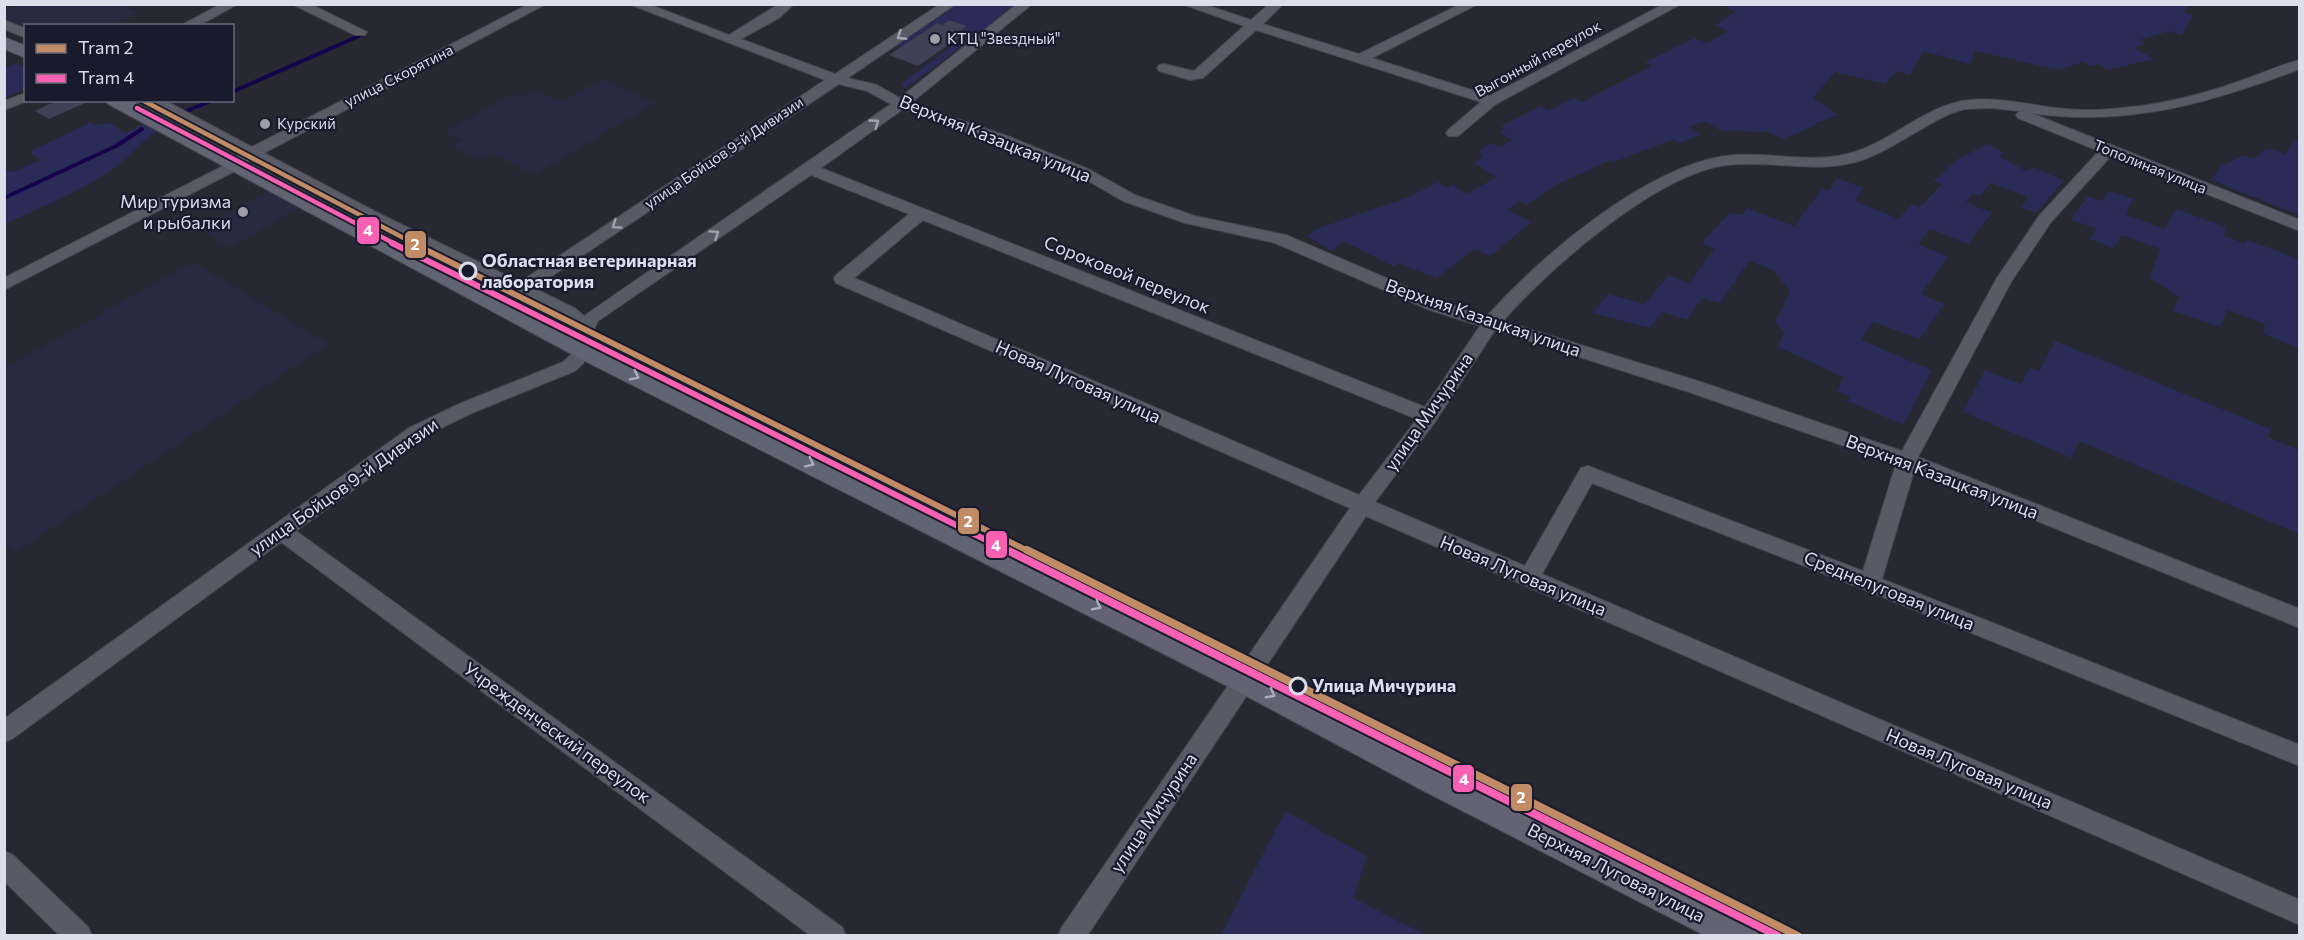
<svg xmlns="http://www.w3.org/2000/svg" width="2304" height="940" viewBox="0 0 2304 940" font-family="Commissioner,sans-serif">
  <rect width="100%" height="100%" fill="#272832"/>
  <path fill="#282a41" d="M20,5H120L138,13L110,25L26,26L25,31L5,20V11Z
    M602,79L655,103L534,175L491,153L478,158L451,147L462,140L444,132L512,94L518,96L539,92L561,101Z
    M271,189L300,207L230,248L199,229Z
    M193,262L328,344L15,552L5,544V368Z"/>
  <path fill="#2a2b56" d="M957,5H1017L905,89L902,83L968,34L960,31L966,26L949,20L942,25L937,23L903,46L893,47L856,70Z
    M2188,5L2184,13L2193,15L2182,35L2169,31L2139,40L2146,44L2135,48L2154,59L2108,70L2098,64L2089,66L2083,62L2058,70L1975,51L1970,64L1923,51L1910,75L1897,71L1885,84L1835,72L1813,98L1838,115L1816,123L1818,125L1782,139L1769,132L1721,131L1705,121L1690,127L1701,135L1679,143L1674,139L1614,162L1611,160L1558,184L1527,205L1519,201L1507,210L1532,222L1490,256L1475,249L1436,278L1398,263L1394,267L1343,241L1331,251L1308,236L1316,229L1409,197L1438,182L1447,188L1453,185L1467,194L1496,177L1474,163L1482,157L1479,151L1491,143L1500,147L1512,140L1500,133L1506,129L1501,126L1541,106L1548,111L1574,98L1582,102L1651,66L1645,62L1695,38L1707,43L1728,31L1715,25L1736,12L1726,7L1731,5Z
    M17,63L25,68V88L5,98V68Z
    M91,122L96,125L110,123L125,133L144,124L158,130C140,143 127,160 109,172C77,193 39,208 5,224L4,169L13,172L40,160L29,152Z
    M2294,140L2299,142V215L2211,180L2221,166L2244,155L2253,159L2268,148L2285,154Z
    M1987,144L2004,153L1999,156L2026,171L2034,167L2064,181L2035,213L2021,207L2028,197L1991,183L1980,196L1973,194L1966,202L1992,213L1968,244L1930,229L1918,244L1948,257L1921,294L1944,304L1920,339L1873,322L1861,340L1932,370L1904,425L1848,401L1850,396L1837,391L1843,377L1778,347L1784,332L1775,323L1790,291L1773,270L1749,261L1720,303L1702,298L1687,320L1662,312L1650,328L1593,313L1608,294L1644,304L1669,275L1690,283L1714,249L1702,243L1729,213L1742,215L1747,208L1794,226L1822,189L1829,191L1837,178L1863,188L1855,201L1899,219L1911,204L1920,207L1942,184L1933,181L1958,159Z
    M2109,191L2133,199L2126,215L2165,229L2176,209L2226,227L2224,235L2244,244L2248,240L2299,259V348L2263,334L2265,324L2227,310L2220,327L2173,311L2179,297L2150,278L2160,249L2122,235L2113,248L2090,239L2096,229L2071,219L2088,196L2102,201Z
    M2055,341L2271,429L2268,437L2299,450V534L2079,441L2072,458L1963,412L1985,370L2021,384L2030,368L2039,371Z
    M1285,811L1367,856L1353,898L1426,935H1221Z"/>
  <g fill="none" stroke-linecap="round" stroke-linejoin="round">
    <path stroke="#15044b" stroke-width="4" d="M232,92L359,36
      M184,112L213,100
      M4,198L116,146L142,129"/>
  </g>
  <path fill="#414155" d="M949,20L967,26L960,31L966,33L918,66L889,55L937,23L942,25Z
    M58,100H92L49,119L35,111Z"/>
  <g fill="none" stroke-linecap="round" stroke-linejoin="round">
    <defs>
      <path id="minor" d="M221,4H238L198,26H180Z
        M292,4H310L367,32L365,35H355Z
        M529,4H546L264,153L378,213L520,282L825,80L629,4H648L729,35L779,4H794L779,18L741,39L835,74L940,4H956L848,78L877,85L900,98L1017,4H1032L911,103L1010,137L1088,169L1135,195L1195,216L1286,235L1442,302L1487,316C1541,256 1644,168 1725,156C1763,151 1801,162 1838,156C1884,149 1917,110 1962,101C1990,96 2020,103 2048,107C2069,110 2090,111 2111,109C2156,106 2198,96 2240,81C2259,75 2279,65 2300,60V69C2209,103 2129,127 2031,113L2300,220V231L2111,156L2051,222L2011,282L1918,457L2300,609V628L1914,471L1882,579L2300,745V766L1863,589L1592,483L1542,574L2300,900V925L1366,516L1087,936H1058L1062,927L1350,508L836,283L834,279L836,275L909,214L811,175L598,321C587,341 597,354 575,371L472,413L435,431L296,531L842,927L846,936H811L281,542L12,739L4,742V719L409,428L459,404L563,362L574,352L577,329L564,317L522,296L504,308H492L489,304L508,289L366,219L252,159L239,169L4,290V278L229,163L241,153L145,100H164L252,147ZM839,84L867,91L891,104L584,316L576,309L534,288ZM1991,108L2020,111L2016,115L2018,118L2099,151L2039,216L1997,278L1902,451L1701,382L1503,321C1548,269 1659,172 1728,165C1772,160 1817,174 1859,161C1893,150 1921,126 1952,113L1965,109ZM903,109L1000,143L1078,175L1123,201L1185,223L1275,243L1430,310L1480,326L1425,407L821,168ZM923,220L1417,419L1359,495L854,278ZM1495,330L1689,392L1896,464L1863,571L1588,466L1581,468L1525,566L1375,502L1435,422Z
        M1182,4H1203L1251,20L1269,4H1283L1263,24L1359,54L1461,4H1478L1372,58L1490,96L1664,4H1681L1496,104L1458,136H1448L1446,133L1448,130L1481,102L1256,30L1203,78L1190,80L1159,71L1157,68L1159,65L1164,64L1194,71L1244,26Z
        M4,20L26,29V38L4,29Z
        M26,93V100H30L4,110V101Z
        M4,851L13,855L88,927L92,936H60L4,881Z"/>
      <path id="major" d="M4,37L26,46V58L4,49Z
        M106,100H130L591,344L1253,671L1444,770L1754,924L1759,936H1706L1422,790L1233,689L575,356L108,104Z"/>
    </defs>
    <use href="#minor" stroke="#45464f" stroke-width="2"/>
    <use href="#major" stroke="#45464f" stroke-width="2"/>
    <use href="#minor" fill="#595a66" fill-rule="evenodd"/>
    <use href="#major" fill="#626473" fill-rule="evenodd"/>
    <defs>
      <path id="tram-1-far2" d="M142,100L415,244"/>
      <path id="tram-1-far1" d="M412,243L1030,552"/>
      <path id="tram-1" d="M1027,550L1798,936"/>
      <path id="tram-2-far2" d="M137,108L395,244"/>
      <path id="tram-2-far1" d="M392,243L1010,552"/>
      <path id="tram-2" d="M1007,550L1778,936"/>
    </defs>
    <use href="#tram-1-far2" stroke="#191b2d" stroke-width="8"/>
    <use href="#tram-1-far1" stroke="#191b2d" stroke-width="10"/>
    <use href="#tram-1" stroke="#191b2d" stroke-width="12"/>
    <use href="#tram-2-far2" stroke="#191b2d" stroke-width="8"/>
    <use href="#tram-2-far1" stroke="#191b2d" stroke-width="10"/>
    <use href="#tram-2" stroke="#191b2d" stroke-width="12"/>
    <use href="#tram-1-far2" stroke="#c18c65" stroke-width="4.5"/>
    <use href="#tram-1-far1" stroke="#c18c65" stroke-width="6"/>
    <use href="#tram-1" stroke="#c18c65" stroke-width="8"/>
    <use href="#tram-2-far2" stroke="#f860b3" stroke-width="4.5"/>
    <use href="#tram-2-far1" stroke="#f860b3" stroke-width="6"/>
    <use href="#tram-2" stroke="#f860b3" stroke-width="8"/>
  </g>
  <defs><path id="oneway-chevron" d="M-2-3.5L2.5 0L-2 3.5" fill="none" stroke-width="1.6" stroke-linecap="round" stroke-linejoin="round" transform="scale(1.5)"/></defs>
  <g stroke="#a1a3af">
    <use href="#oneway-chevron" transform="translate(901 36) rotate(147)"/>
    <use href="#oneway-chevron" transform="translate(875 123) rotate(-36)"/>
    <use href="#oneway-chevron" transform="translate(616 225) rotate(146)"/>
    <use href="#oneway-chevron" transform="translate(715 234) rotate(-34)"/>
  </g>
  <g stroke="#abadbb">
    <use href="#oneway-chevron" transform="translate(635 376) rotate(26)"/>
    <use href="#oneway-chevron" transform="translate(810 463) rotate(26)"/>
    <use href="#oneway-chevron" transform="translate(1097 606) rotate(27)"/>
    <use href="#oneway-chevron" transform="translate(1271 694) rotate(28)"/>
  </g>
  <g fill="#9d9eaa" stroke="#191b2d" stroke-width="2">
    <circle cx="935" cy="39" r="6"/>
    <circle cx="265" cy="124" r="6"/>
    <circle cx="243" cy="212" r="6"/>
  </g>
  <g fill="#191b2d" stroke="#dcdeeb" stroke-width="3">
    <circle cx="468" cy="271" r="8"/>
    <circle cx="1298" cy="686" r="8"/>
  </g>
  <g text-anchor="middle" stroke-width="4.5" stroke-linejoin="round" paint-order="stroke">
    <g font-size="15" fill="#dcdeeb" stroke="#191b2d" text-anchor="start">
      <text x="947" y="44">КТЦ "Звездный"</text>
      <text x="277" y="129">Курский</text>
    </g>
    <g font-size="15" fill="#dcdeeb" stroke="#191b2d">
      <text transform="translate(1538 59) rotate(-29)" y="5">Выгонный переулок</text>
      <text transform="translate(399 76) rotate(-27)" y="5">улица Скорятина</text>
      <text transform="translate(724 153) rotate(-34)" y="5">улица Бойцов 9-й Дивизии</text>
      <text transform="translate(2150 167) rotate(22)" y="5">Тополиная улица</text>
    </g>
    <g font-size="18" fill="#dcdeeb" stroke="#191b2d">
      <text transform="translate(995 139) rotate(22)" y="6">Верхняя Казацкая улица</text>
      <text transform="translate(1127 275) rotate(22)" y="6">Сороковой переулок</text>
      <text transform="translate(1483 318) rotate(19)" y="6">Верхняя Казацкая улица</text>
      <text transform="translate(1078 382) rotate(24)" y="6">Новая Луговая улица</text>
      <text transform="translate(1429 412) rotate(-55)" y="6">улица Мичурина</text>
      <text transform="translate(1942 477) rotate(21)" y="6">Верхняя Казацкая улица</text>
      <text transform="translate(344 487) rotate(-35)" y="6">улица Бойцов 9-й Дивизии</text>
      <text transform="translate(1523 576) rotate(23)" y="6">Новая Луговая улица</text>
      <text transform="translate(1889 591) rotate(22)" y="6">Среднелуговая улица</text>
      <text transform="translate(557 733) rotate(36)" y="6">Учрежденческий переулок</text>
      <text transform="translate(1969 769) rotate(23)" y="6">Новая Луговая улица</text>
      <text transform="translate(1154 813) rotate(-56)" y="6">улица Мичурина</text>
      <text transform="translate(1616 873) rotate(27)" y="6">Верхняя Луговая улица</text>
    </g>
    <g font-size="18" fill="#dcdeeb" stroke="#191b2d" text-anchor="end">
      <text x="231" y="208">Мир туризма<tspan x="231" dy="21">и рыбалки</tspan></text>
    </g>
    <g font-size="18" font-weight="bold" fill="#dcdeeb" stroke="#191b2d" text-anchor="start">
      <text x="482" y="267">Областная ветеринарная<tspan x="482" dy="21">лаборатория</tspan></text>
      <text x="1312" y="692">Улица Мичурина</text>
    </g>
  </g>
  <g stroke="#191b2d" stroke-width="2">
    <rect x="356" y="216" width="24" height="29" rx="6" fill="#f860b3"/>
    <rect x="404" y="230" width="23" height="29" rx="6" fill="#c18c65"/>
    <rect x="957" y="507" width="23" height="28" rx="6" fill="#c18c65"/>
    <rect x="985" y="530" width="23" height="29" rx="6" fill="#f860b3"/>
    <rect x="1452" y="764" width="23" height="29" rx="6" fill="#f860b3"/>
    <rect x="1510" y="783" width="23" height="29" rx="6" fill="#c18c65"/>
  </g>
  <g font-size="16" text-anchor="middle" font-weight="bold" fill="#fff">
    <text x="368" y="236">4</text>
    <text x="415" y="250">2</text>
    <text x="968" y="527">2</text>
    <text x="996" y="551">4</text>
    <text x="1464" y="785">4</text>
    <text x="1521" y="803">2</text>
  </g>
  <rect width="2304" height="940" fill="none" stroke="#dcdeeb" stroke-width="12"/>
  <rect x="24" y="24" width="210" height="78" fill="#191b2d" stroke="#676979" stroke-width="1.5"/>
  <rect x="36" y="44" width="30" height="9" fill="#c18c65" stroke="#676979" stroke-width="1.5"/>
  <text x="78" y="54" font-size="18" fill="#dcdeeb">Tram 2</text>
  <rect x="36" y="74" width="30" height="9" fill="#f860b3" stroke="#676979" stroke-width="1.5"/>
  <text x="78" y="84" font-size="18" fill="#dcdeeb">Tram 4</text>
</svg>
